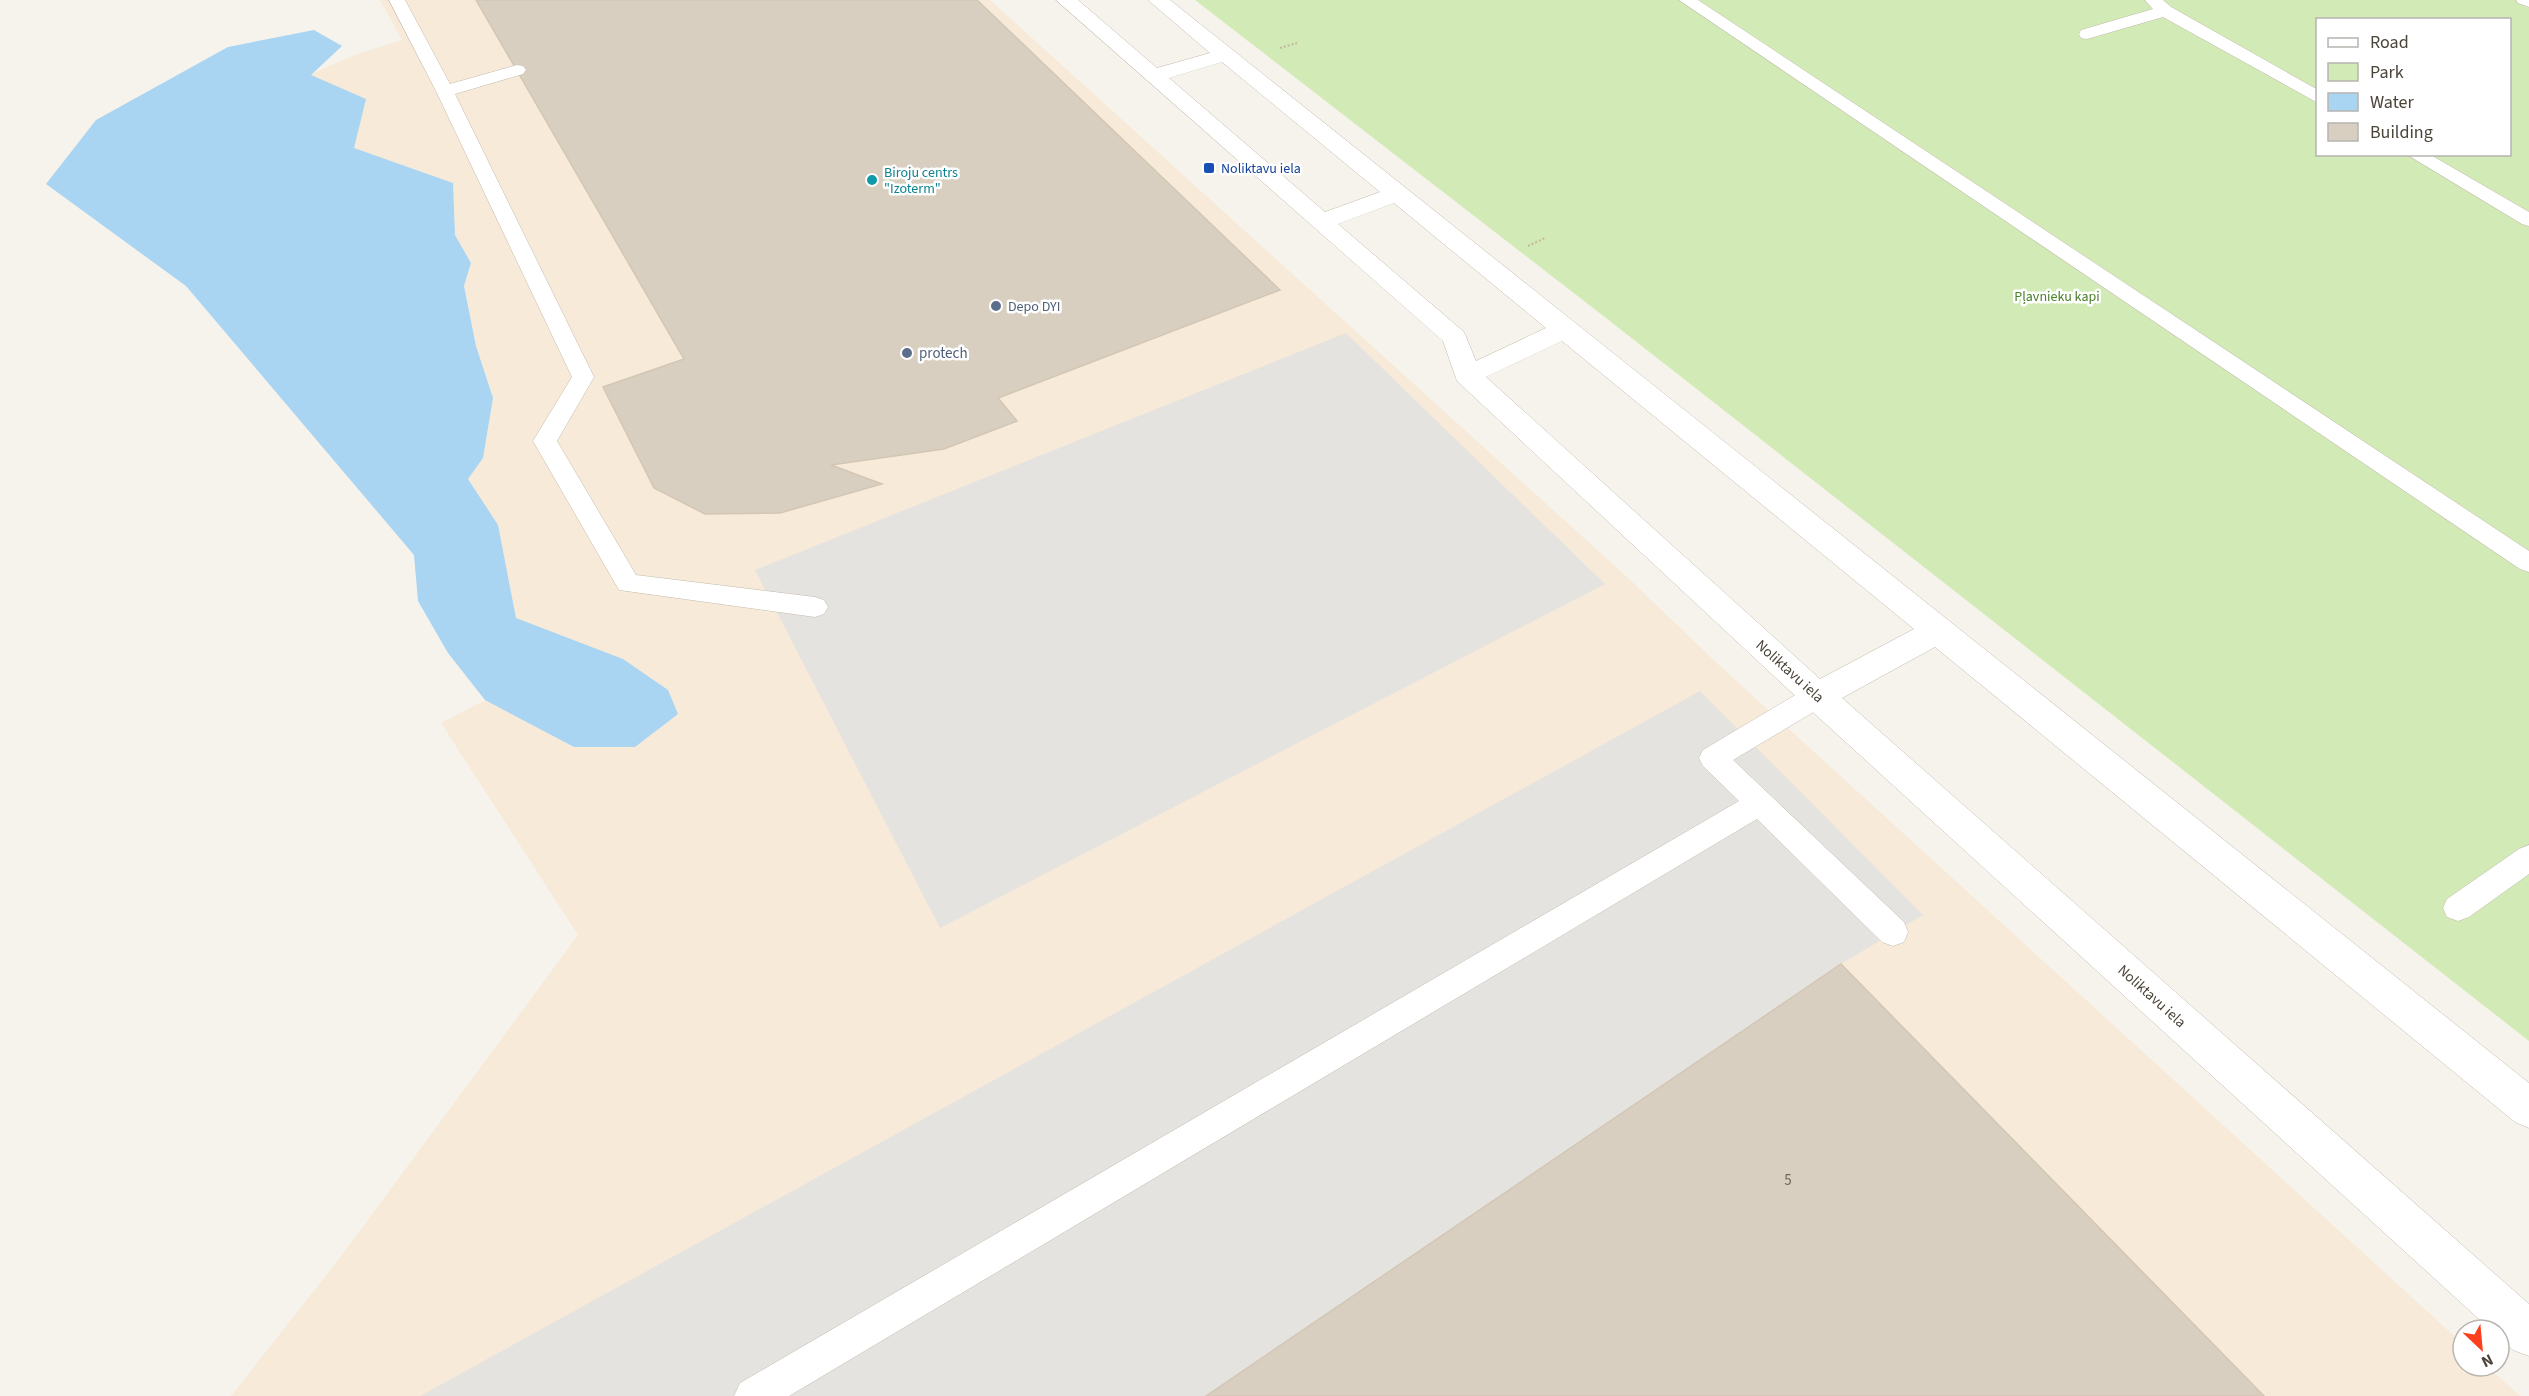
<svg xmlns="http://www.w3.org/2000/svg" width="2529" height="1396" viewBox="0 0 2529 1396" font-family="'Source Sans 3',sans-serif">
  <rect width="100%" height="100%" fill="#f6f3ec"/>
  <path fill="#f7ead8" d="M380,0H990L1627,577L1720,666L2463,1344V1366H2487L2520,1396H231L339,1259L578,935L441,723L485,700L574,747L623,659L516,618L498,526L468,479L483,458L493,398L476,346L464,286L471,263L455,235L453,183L353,148L311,74L357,54L402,40Z"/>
  <path fill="#d2eab5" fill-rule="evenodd" d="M1195,0H2529V1041L1606,318ZM2318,20H2510V154H2318Z"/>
  <path fill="#e5e3e0" d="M1346,333L1605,584L940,928L755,570Z
    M1700,691L1923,915L1841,964L1206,1396H420Z"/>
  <path fill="#a9d4f2" d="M314,30L342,46L311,75L366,99L354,148L453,183L455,235L471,263L464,286L476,346L493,398L483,458L468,479L498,525L516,618L623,659L668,690L678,714L635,747H574L485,700L448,653L418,601L414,555L186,286L46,184L96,120L228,47Z"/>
  <path fill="#d8cfc1" stroke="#d3c7b4" stroke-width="1.5" d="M476,0H977L1280,290L998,398L1017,421L944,449L831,465L882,484L780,513L705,514L654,488L603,387L684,359Z
    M1841,964L2264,1396H1206Z"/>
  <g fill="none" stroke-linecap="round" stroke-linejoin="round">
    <defs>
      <path id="lane" d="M389,0H405L450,84L517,65L523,66L526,70L523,74L455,94L594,377L557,441L636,575L815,597L824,600L828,607L824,614L815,617L619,590L533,441L572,377L436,91Z
        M1679,0H1698L2529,551V572L2520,569Z
        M2145,0H2163L2171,7L2318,90V103L2163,17L2087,39L2081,38L2079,34L2081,30L2153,9Z
        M2516,0H2529V7L2518,3Z
        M2406,154H2429L2529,212V226L2522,224Z
        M1817,685L1827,688L1830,696L1827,704L1733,760L1904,922L1908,932L1904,942L1893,946L1882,942L1757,819L789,1396H734L740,1383L1739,801L1703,766L1699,758L1703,750L1807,688Z
        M2529,845V874L2469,917L2458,921L2447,917L2443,908L2447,899L2519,849Z"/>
      <path id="street" d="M1056,0H1078L1157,68L1210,53L1148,0H1170L2529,1083V1128L2515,1122L1935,647L1842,698L2529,1304V1356L2513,1350L2499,1337V1330H2491L1805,705L1457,381L1443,341ZM1222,62L1380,192L1325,212L1169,78ZM1394,203L1546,328L1476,361L1464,332L1338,224ZM1562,341L1914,629L1820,679L1486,377Z"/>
    </defs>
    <use href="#lane" stroke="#c2bbae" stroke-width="1"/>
    <use href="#street" stroke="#c2bbae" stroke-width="1"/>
    <path stroke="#c4b79f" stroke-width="2" stroke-dasharray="2 2" stroke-linecap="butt" d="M1280,48L1297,43
      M1528,246L1545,238"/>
    <use href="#lane" fill="#fff" fill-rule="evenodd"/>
    <use href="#street" fill="#fff" fill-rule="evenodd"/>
  </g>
  <rect fill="#1a4fb4" stroke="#fff" stroke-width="2" x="1203" y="162" width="12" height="12" rx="3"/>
  <circle fill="#0f9aa8" stroke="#fff" stroke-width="2" cx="872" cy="180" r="6"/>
  <g fill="#5c6f8a" stroke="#fff" stroke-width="2">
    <circle cx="996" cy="306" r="6"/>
    <circle cx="907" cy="353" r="6"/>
  </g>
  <g text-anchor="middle" stroke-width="5" stroke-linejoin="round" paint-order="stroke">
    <g font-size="14" fill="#164399" stroke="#fff" text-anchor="start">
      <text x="1221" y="173">Noliktavu iela</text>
    </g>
    <g font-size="14" fill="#0d838f" stroke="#fff" text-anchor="start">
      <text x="884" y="177">Biroju centrs<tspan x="884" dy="16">"Izoterm"</tspan></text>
    </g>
    <g font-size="14" fill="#4a7f2a" stroke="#fff">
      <text x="2057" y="301">Pļavnieku kapi</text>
    </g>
    <g font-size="14" fill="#4e5e75" stroke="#fff" text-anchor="start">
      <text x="1008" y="311">Depo DYI</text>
    </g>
    <g font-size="15" fill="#4e5e75" stroke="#fff" text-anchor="start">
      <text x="919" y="358">protech</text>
    </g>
    <g font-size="15" fill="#4b4439" stroke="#fff">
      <text transform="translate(1790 671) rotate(42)" y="5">Noliktavu iela</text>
      <text transform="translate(2152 996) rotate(42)" y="5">Noliktavu iela</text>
    </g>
    <g font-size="15" fill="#6e675b">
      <text x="1788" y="1185">5</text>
    </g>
  </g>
  <rect x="2316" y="18" width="195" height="138" fill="#ffffff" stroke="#b7b4b0" stroke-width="1.5"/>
  <rect x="2328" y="38" width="30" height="9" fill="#ffffff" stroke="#b7b4b0" stroke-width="1.5"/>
  <text x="2370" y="48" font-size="18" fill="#4b4439">Road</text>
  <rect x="2328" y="63" width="30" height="18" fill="#d2eab5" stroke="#b7b4b0" stroke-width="1.5"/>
  <text x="2370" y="78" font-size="18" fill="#4b4439">Park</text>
  <rect x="2328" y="93" width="30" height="18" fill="#a9d4f2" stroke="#b7b4b0" stroke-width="1.5"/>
  <text x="2370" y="108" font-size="18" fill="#4b4439">Water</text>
  <rect x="2328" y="123" width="30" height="18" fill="#d8cfc1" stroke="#b7b4b0" stroke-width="1.5"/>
  <text x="2370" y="138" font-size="18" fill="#4b4439">Building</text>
  <g transform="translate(2481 1348) rotate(154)"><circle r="28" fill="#ffffff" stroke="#b7b4b0" stroke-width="1.5"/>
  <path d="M0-4.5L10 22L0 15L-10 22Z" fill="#fc3f1d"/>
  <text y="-9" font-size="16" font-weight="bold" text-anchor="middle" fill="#4b4439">N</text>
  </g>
</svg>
